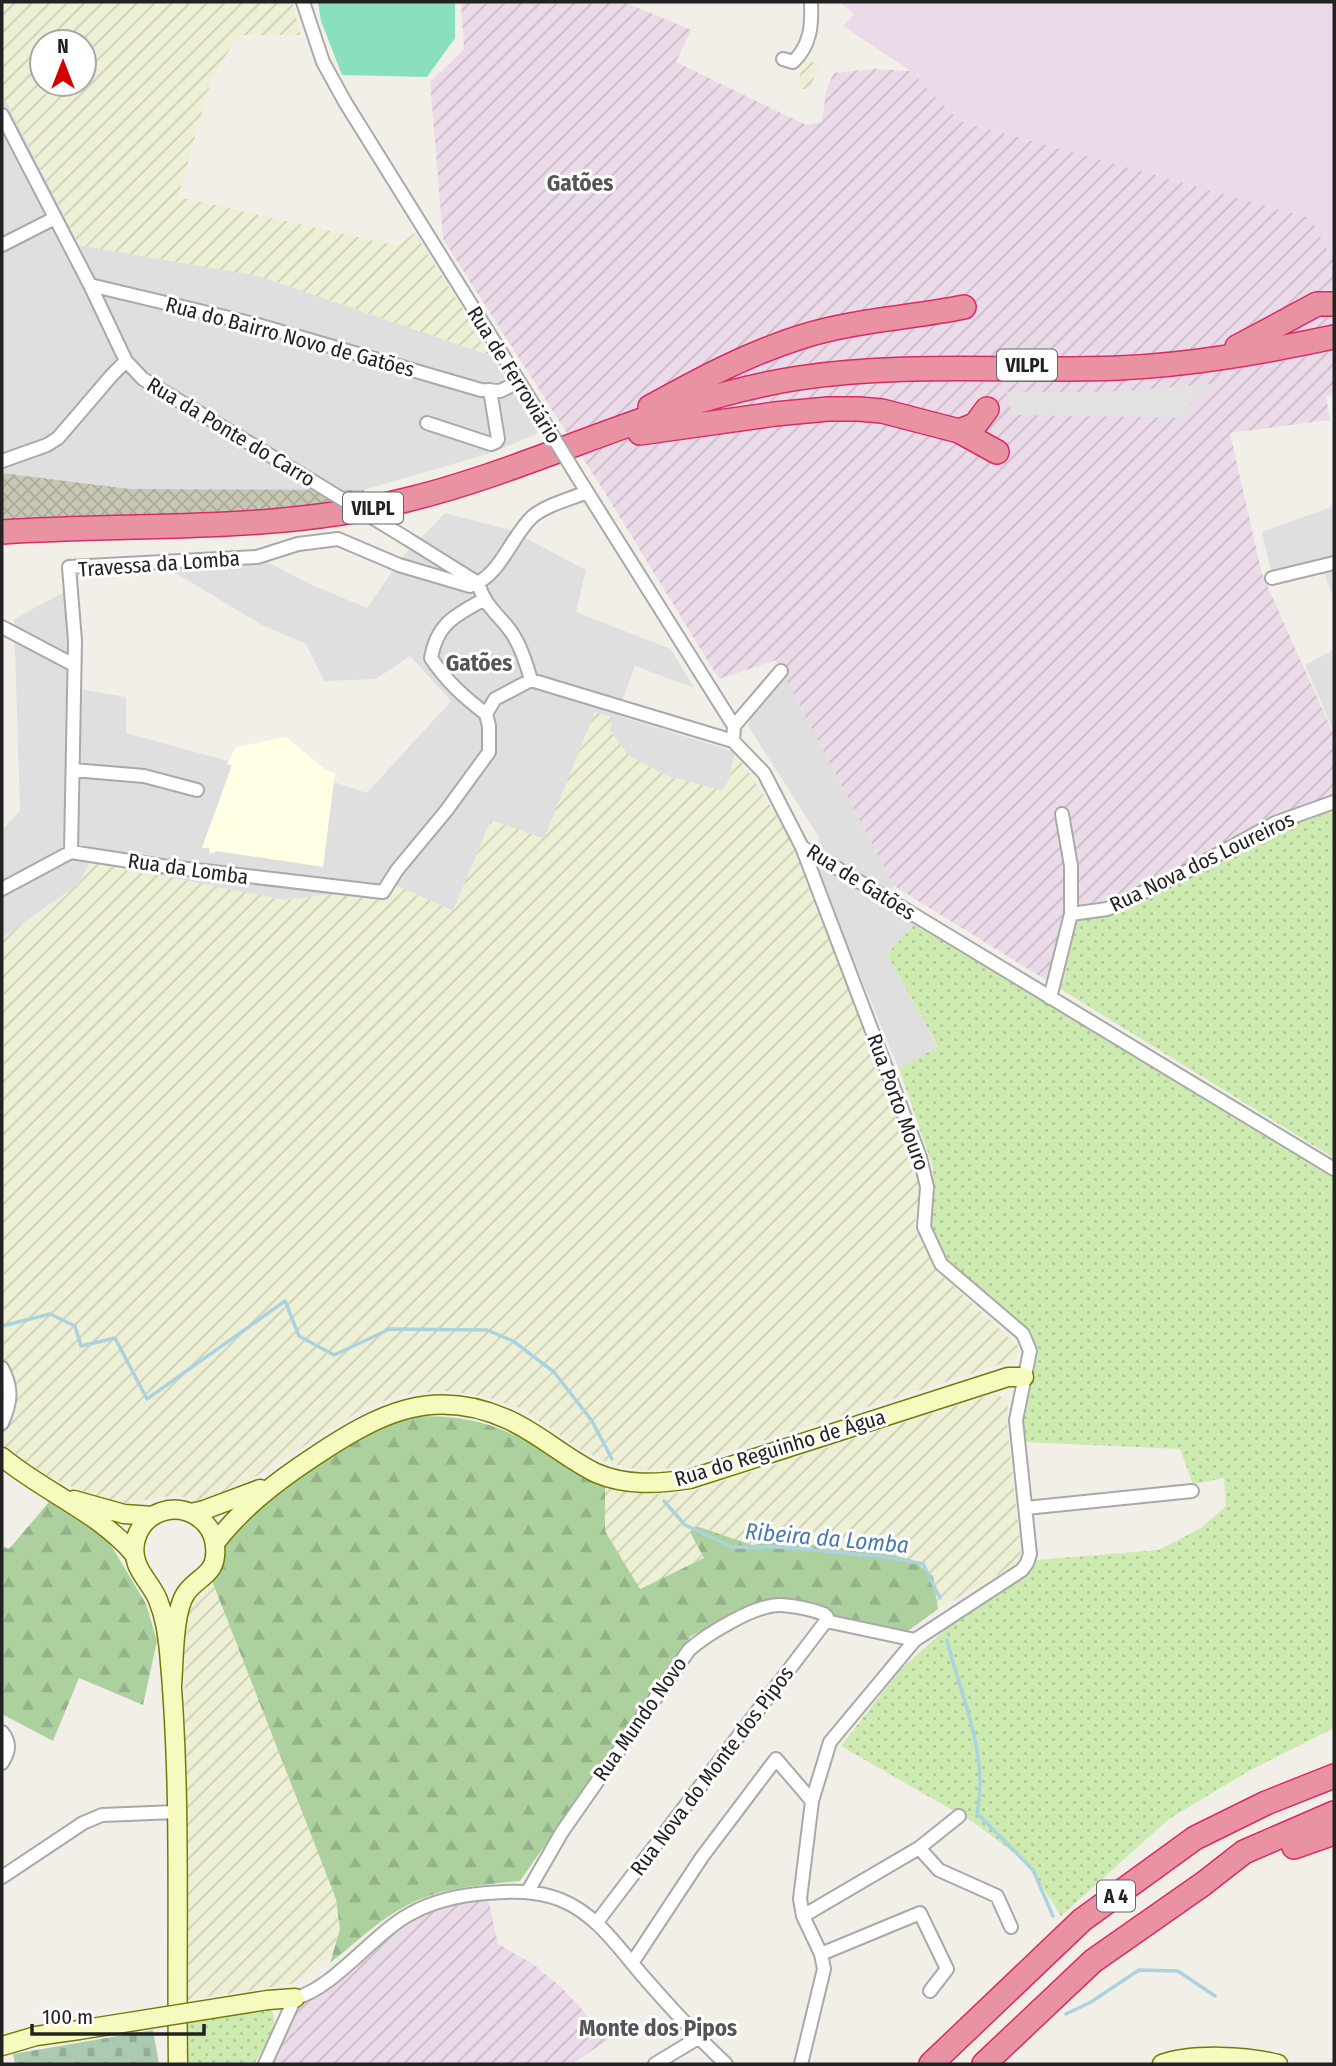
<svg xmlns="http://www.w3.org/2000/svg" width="1336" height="2066" viewBox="0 0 1336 2066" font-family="'Fira Sans Condensed',sans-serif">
  <defs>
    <pattern id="industrial-furrows" width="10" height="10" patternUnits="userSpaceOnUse" patternTransform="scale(1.75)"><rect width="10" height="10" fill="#ebdbe8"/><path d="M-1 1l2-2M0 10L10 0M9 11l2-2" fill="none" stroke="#c9bcc7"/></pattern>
    <pattern id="construction-cross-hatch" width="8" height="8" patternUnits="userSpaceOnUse" patternTransform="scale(1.75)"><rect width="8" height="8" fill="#c7c7b4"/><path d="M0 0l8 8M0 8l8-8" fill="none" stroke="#abab9a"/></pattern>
    <pattern id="farmland-furrows" width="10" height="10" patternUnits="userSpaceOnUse" patternTransform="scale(1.75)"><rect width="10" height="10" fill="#eef0d5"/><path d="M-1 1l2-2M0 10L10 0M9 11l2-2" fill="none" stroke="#ccceb7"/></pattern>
    <pattern id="grass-dots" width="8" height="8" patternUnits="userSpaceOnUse" patternTransform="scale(1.75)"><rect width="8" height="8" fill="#cdebb0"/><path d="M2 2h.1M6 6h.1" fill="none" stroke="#b0c997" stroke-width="1.8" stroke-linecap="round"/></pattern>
    <pattern id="forest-firs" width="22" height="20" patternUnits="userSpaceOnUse" patternTransform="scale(1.75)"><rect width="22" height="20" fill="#add19e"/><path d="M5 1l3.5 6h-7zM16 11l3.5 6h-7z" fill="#95b388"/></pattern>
    <pattern id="cemetery-stones" width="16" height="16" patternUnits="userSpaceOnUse" patternTransform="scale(1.75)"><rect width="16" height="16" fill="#aacbaf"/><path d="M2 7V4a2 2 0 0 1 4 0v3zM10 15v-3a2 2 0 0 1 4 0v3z" fill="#92ae96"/></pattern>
  </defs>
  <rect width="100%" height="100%" fill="#f2efe9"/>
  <path fill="#e0dfdf" d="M2,93L79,245L259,276L492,356L538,433L494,452L364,490L130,489L2,473Z
    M1334,506V599L1323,571L1273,581L1262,532Z
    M445,513L510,530L586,570L576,612L671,649L694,688L635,666L617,715L735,752L729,780L722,791L664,775L628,755L595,712L544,840L491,820L453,911L398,886L284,900L91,862L79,884L2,938V830L20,811L14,619L66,591L79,689L126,697V733L228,761L315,776L367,793L451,701L410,656L376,679L324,681L306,644L260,624L164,566L265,561L312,585L367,608L403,556Z
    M1334,650V732L1305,665Z
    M783,673L894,886L885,902L917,922L887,954L938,1048L899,1069L816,869L819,837L748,726L750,719Z"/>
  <path fill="url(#industrial-furrows)" d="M461,2H624L691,30L676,62L806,125L822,122L826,91L834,73L874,69L911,71L960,121L1311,218L1334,262V395L1326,396L1330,420L1230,433L1262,574L1334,735V811L1277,828L1110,913L1076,920L1062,990L894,886L776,660L719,679L602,488L443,239L430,82L464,49Z
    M488,1898L498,1944L533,1964L561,1987L609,2039L572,2064H269L296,2009L317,1995L404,1925L439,1907Z"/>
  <path fill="#ffffe5" d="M286,737L326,770L335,773L323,867L217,851L210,854L209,848H202L232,765L227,764L236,747Z"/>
  <path fill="#ebdbe8" d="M840,2H1334V262L1311,218L960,121L910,71L843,26L854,14Z"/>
  <path fill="url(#construction-cross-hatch)" d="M2,473L130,489L364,490L366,501L320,511L2,525Z"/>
  <path fill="url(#farmland-furrows)" fill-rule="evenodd" d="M2,2H292L301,35H239L212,77L178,197L398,246L415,233L492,356L259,276L79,245L2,93ZM84,42V84H42V42Z
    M808,60L819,65L809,91L799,87L801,67Z
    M595,712L612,717L610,730L628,755L665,775L722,791L729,780L735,752L800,850L830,939L921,1184L914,1227L937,1271L1018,1346L1016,1359L679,1468L639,1470L608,1463L581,1450L522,1409L487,1397L446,1391L405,1394L366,1407L262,1473L217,1498L204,1501L179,1496L160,1497L125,1504L82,1491L24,1466L2,1448V938L79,884L90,862L284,900L398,886L453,911L491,820L544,839Z
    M995,1393L1008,1401L1007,1423L1021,1553L1015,1565L938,1609L933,1576L912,1560L884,1553L780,1541L752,1545L696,1526L690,1532L704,1558L640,1590L605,1531V1486L652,1494L689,1492Z
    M211,1578L336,1899L340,1929L331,1955L315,1970L291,1984L187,2000L184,1614L189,1600Z"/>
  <path fill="url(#grass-dots)" d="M1334,811V1158L1062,990L1076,920L1110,913L1277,828Z
    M917,922L1334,1173V1728L1247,1772L1169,1819L1061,1916L1026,1862L976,1824L841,1746L900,1670L960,1616L1026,1575L1036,1560L1159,1550L1201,1528L1226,1506L1224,1478L1193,1484L1180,1449L1022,1442L1020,1418L1038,1356L1031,1331L943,1257L931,1222L933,1167L899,1069L938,1047L887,954Z
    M267,2009L272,2010C280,2028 263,2049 254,2064H188L187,2022Z"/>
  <path fill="url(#forest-firs)" d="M415,1416C467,1416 493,1422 539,1448C561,1461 580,1478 605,1486V1531L640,1589L704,1558L690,1532L696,1526L752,1545L780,1541L884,1553L912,1560L933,1576L938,1609L908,1631L834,1615L826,1607L764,1599L691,1636L520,1881C477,1885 431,1888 394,1913C371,1927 351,1947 330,1963L340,1929L336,1899L211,1578L216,1571L229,1530L255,1505L364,1431Z
    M49,1502L108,1540L146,1604L157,1641L143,1705L79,1678L53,1741L2,1714V1546L9,1549Z"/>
  <path fill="url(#cemetery-stones)" d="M153,2030L159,2064H15L13,2054Z"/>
  <path fill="#88e0be" d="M318,2H455V38L427,77L342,75L321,21Z"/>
  <path fill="#e2e2e2" d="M1214,384L1189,404L1188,418L1012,415L1007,392H1107Z"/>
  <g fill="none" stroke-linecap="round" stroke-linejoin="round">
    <path stroke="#aad3df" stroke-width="3.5" d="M2,1326L50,1314L75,1326L81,1346L115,1338L147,1399L285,1301L299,1336L334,1355L390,1329L487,1330L513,1341L554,1372L592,1421L612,1459
      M664,1501L685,1525L732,1547H782L886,1557L923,1564L940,1598
      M947,1640C961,1697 989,1754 977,1813L1033,1870L1053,1916
      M1066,2014L1091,2002L1139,1970L1178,1971L1215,1996"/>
    <defs>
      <path id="street" d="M303,2L323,62L345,102L541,417
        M783,59L793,62C811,45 812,25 811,2
        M2,115L90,285L126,361L143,379L309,479
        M2,245L55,218
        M90,285L258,325L481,390L500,391L519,382
        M427,423L491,444L496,442L498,439L490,390
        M2,461L47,445L58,438L112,375L126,361
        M577,476L734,726L733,741
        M406,538L478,583C485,606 495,611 509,629C520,643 526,663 531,680
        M1272,578L1334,563
        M483,600C455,616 437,623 431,658C446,681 464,697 486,714
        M2,627L74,665
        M734,726L781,671
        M73,770L144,776L197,790
        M1062,814L1071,866V914
        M802,847L1334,1169
        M71,852L75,641L69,567L257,557L298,544L338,539L399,565L470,586C500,577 510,538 532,517C546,505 570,499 587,492
        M2,889L71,852L162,866L383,892L397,870L446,811L489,752V726L486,714L495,699L531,680L733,741L764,773L802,847L920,1157L927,1187L924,1227L941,1264L1023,1334L1030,1351L1016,1420L1030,1554L1027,1563L1022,1570L915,1640L830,1742L812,1801L800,1899L803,1916L821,1954L824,1969L801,2064
        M1050,998L1071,914L1107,909L1184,873L1275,823L1334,802
        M2,1368C13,1389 11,1402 2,1423
        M1026,1508L1192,1491
        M2,1732C11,1743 9,1752 2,1763
        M919,1848L939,1870L997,1896L1011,1927
        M2,1877L83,1823L102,1815L176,1812
        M528,1891L562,1832L689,1650C707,1634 756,1604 781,1605C794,1606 811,1609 824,1614L827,1617L826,1621L915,1640
        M803,1916L919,1848L959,1816
        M597,1922L826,1621
        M821,1954L920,1913L947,1969L930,1991
        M632,1963L702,1857L776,1759L812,1801
        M265,2064L295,1998C333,1989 373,1934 410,1914C433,1901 462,1895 487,1893C513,1891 536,1890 561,1900C596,1914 618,1947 642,1975C669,2006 696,2036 726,2064
        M655,2064L698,2038"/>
      <path id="secondary" d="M2,1457C44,1492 98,1512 134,1554
        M74,1500L124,1514L153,1516
        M191,1513L204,1510L260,1489
        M215,1543C243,1507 277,1481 315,1456C378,1414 433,1385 509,1420C540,1434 565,1458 596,1473C626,1486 658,1484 690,1479L1008,1377H1024
        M172,1686C174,1662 173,1612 186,1593C199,1575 218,1575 215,1546C213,1520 185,1503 161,1512C140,1519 129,1543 137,1564C142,1577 153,1587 158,1600C165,1617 167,1633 169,1651C182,1788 176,1927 178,2064
        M268,2000L295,1998
        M2,2046L36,2036L79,2030
        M1162,2064C1193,2053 1247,2056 1278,2064"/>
      <path id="highway" d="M1237,347L1317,304H1334
        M650,407C699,380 747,354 801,337C854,320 910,318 964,307
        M959,431L975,425L987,409
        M640,433L775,414L828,409H858L882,411L959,431L997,452
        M2,532C136,523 270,533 402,501C537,469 661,399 799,378C905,362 1012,372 1119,368C1191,365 1263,352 1334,337
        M1294,1847L1334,1833
        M931,2064L1082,1920L1195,1838L1266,1803L1334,1776
        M984,2064L1093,1961L1203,1884L1244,1852L1334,1813"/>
    </defs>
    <use href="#street" stroke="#a9a9a9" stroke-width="16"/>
    <use href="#secondary" stroke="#707d05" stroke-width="21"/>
    <use href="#highway" stroke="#dc2a67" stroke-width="26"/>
    <use href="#street" stroke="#fff" stroke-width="12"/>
    <use href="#secondary" stroke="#f7fabf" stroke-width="18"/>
    <use href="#highway" stroke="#e892a2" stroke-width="23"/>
    <defs>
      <path id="street-bridge" d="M541,417L577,476
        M309,479L406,538"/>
      <path id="secondary-bridge" d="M79,2030L268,2000"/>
    </defs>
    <use href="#street-bridge" stroke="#a9a9a9" stroke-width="16" stroke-linecap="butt"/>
    <use href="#secondary-bridge" stroke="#707d05" stroke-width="21" stroke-linecap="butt"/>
    <use href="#street-bridge" stroke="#fff" stroke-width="12"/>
    <use href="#secondary-bridge" stroke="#f7fabf" stroke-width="18"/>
  </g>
  <g text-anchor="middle" stroke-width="6" stroke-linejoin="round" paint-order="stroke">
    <g fill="#fff" stroke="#646464" stroke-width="2">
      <rect x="997" y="349.5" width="60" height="31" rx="5"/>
      <rect x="343" y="492.5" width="60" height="31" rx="5"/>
      <rect x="1097" y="1880.5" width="38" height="31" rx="5"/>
    </g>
    <g font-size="19" font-weight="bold" fill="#222">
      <text x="1027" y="372">VILPL</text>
      <text x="373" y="515">VILPL</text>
      <text x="1116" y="1903">A 4</text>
    </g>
    <g font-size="21" fill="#222" stroke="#fff">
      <text transform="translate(290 337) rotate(15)" y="7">Rua do Bairro Novo de Gatões</text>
      <text transform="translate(514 375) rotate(58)" y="7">Rua de Ferroviário</text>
      <text transform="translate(231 432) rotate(31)" y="7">Rua da Ponte do Carro</text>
      <text transform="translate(159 564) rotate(-4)" y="7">Travessa da Lomba</text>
      <text transform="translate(1202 862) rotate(-26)" y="7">Rua Nova dos Loureiros</text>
      <text transform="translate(188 869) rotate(8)" y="7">Rua da Lomba</text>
      <text transform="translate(861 882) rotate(32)" y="7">Rua de Gatões</text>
      <text transform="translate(898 1102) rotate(70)" y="7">Rua Porto Mouro</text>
      <text transform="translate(780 1448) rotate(-17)" y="7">Rua do Reguinho de Água</text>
      <text transform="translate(640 1719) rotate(-55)" y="7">Rua Mundo Novo</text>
      <text transform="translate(712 1771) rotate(-53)" y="7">Rua Nova do Monte dos Pipos</text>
    </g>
    <g font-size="23" font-weight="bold" fill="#555" stroke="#fff">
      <text x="580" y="191">Gatões</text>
      <text x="479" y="671">Gatões</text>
      <text x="658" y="2036">Monte dos Pipos</text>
    </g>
    <g font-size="23" font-style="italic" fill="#4a7aab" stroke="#fff">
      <text transform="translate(827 1538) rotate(5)" y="8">Ribeira da Lomba</text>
    </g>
  </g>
  <rect width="1336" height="2066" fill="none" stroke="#222222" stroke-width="7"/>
  <g transform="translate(63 63)"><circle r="33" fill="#ffffff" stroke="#a7a7a7" stroke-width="2"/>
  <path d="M0-5L12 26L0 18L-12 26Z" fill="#d40000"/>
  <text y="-10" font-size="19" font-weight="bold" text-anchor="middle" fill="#222222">N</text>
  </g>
  <path d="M32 2024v10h172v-10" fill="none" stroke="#222222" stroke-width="3.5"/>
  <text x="42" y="2024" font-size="21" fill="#222222" stroke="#ffffff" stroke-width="5" paint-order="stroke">100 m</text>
</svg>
